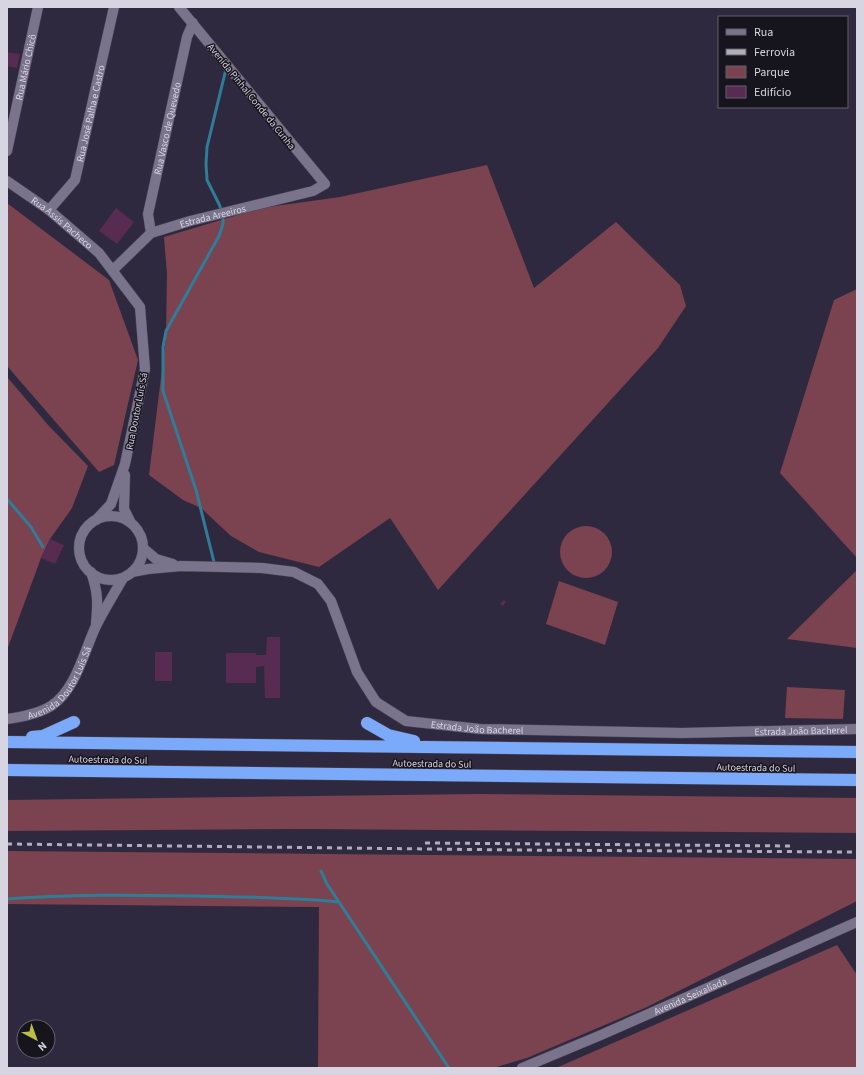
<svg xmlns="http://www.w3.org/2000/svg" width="864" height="1075" viewBox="0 0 864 1075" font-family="'Source Sans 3',sans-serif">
  <rect width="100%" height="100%" fill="#2f293f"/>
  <path fill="#7b424f" d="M487,165L534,288L616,222L680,285L686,306L658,348L438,590L390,518L319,567L259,552L231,536L201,508L183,500L149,475L166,337L167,274L164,237L261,208L340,197Z
    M7,203L109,280L138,360L114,465L99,472L7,366Z
    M857,289V558L780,473L834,300Z
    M7,377L49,426L88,466L72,508L50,539L41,558L7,650Z
    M560 552a26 26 0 1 1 52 0a26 26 0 1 1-52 0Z
    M857,570V648L787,639Z
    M559,581L618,602L605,645L546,624Z
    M787,687L845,690L843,719L785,718Z
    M477,794L857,798V833L303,829L7,831V800Z
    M7,851L857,859V901L647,1007L527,1058L493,1068H318L319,907L7,904Z
    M837,945L857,975V1068H556Z"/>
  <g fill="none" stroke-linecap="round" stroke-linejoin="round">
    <path stroke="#307d99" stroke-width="3" d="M7,499L31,527L43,547
      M214,562L196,490L163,391V347L166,331L219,236L223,224V214L219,204L207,180L206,164L207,147L226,69
      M321,871L327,884L449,1068
      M7,899C70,894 133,895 196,896C244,897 291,897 339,902"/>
  </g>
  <path fill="#572b52" d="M7,52L20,54L17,68L7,66Z
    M116,208L134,222L117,244L99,231Z
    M50,539L64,545L55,564L41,558Z
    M504,600L506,602L503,606L500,604Z
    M267,637H280V698H265L264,666L256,667V663V683H226V653H256V655H266Z
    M155,652H172V681H155Z"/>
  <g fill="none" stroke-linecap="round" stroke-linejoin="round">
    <defs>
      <g id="street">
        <path id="s1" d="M7,151L38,7"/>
        <path id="s2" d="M49,210L75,180L114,7"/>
        <path id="s3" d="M151,233L148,214L187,37L193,23"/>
        <path id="s4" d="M113,270L151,233L190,221L313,191L325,184L179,7"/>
        <path id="s5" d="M522,1068L601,1035L857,922"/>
      </g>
      <g id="secondary">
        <path id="s6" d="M7,181L49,210L99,253L140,307L145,369L125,464L111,504L96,520"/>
        <path d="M125,475L124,509L130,521"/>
        <circle cx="111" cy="548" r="32"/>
        <path d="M143,548L156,559L173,564"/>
        <path d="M91,572C98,592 98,602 96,623"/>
        <path id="s7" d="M132,572L148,569L181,566L262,568L294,572L318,584L331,601L357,672L376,702L406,721L480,729L682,733L857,729"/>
        <path id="s8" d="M7,719C22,717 38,714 51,706C76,690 84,651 96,626C104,610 114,594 123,578"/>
      </g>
      <path id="highway" d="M367,723L388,735L414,741
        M32,737L43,736L74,722
        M7,742L857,752
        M7,770L857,780"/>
    </defs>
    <use href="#street" stroke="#494556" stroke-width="11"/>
    <use href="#secondary" stroke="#494556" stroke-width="11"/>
    <use href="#highway" stroke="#494556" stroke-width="13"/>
    <use href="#street" stroke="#79738b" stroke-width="10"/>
    <use href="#secondary" stroke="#79738b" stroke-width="10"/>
    <use href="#highway" stroke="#7caafa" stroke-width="12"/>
    <path stroke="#b1adbd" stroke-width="3" stroke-dasharray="5 5" stroke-linecap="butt" d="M425,843L791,846
      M7,844L514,850L857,852"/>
  </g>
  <g text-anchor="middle" stroke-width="3" stroke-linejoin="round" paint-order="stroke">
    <g font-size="10" fill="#d8d5e3" stroke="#16141d">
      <text dy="4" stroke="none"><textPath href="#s1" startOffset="86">Rua Mário Chicô</textPath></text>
      <text transform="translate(252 96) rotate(51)" y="4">Avenida Pinhal Conde da Cunha</text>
      <text dy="4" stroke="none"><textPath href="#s2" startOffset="108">Rua José Palha e Castro</textPath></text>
      <text dy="4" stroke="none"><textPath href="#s3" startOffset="107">Rua Vasco de Quevedo</textPath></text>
      <text dy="4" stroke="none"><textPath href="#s4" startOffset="117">Estrada Areeiros</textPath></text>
      <text dy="4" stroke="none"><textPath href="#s6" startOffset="69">Rua Assis Pacheco</textPath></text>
      <text transform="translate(136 411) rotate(-79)" y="4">Rua Doutor Luís Sá</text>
      <text dy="4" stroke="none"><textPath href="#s8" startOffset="69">Avenida Doutor Luís Sá</textPath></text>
      <text dy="4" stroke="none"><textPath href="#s7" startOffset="429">Estrada João Bacherel</textPath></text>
      <text dy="4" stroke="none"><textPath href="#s7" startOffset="753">Estrada João Bacherel</textPath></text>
      <text transform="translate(108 759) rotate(1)" y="4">Autoestrada do Sul</text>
      <text transform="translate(432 763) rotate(1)" y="4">Autoestrada do Sul</text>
      <text transform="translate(756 767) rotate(1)" y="4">Autoestrada do Sul</text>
      <text dy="4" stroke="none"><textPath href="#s5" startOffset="183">Avenida Seixalíada</textPath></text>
    </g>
  </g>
  <rect width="864" height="1075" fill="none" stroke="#d8d5e3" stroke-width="16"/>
  <rect x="718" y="16" width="130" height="92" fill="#16141d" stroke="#64616c"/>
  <rect x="726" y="29" width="20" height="6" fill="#79738b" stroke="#64616c"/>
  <text x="754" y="36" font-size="12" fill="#d8d5e3">Rua</text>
  <rect x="726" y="49" width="20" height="6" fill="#b1adbd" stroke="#64616c"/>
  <text x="754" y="56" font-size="12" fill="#d8d5e3">Ferrovia</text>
  <rect x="726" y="66" width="20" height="12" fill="#7b424f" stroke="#64616c"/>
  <text x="754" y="76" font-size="12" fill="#d8d5e3">Parque</text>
  <rect x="726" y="86" width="20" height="12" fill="#572b52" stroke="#64616c"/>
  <text x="754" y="96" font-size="12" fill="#d8d5e3">Edifício</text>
  <g transform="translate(36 1039) rotate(139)"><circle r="19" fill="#16141d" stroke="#64616c"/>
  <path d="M0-3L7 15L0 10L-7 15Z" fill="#bbc044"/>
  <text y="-6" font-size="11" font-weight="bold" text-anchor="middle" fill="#d8d5e3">N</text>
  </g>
</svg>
